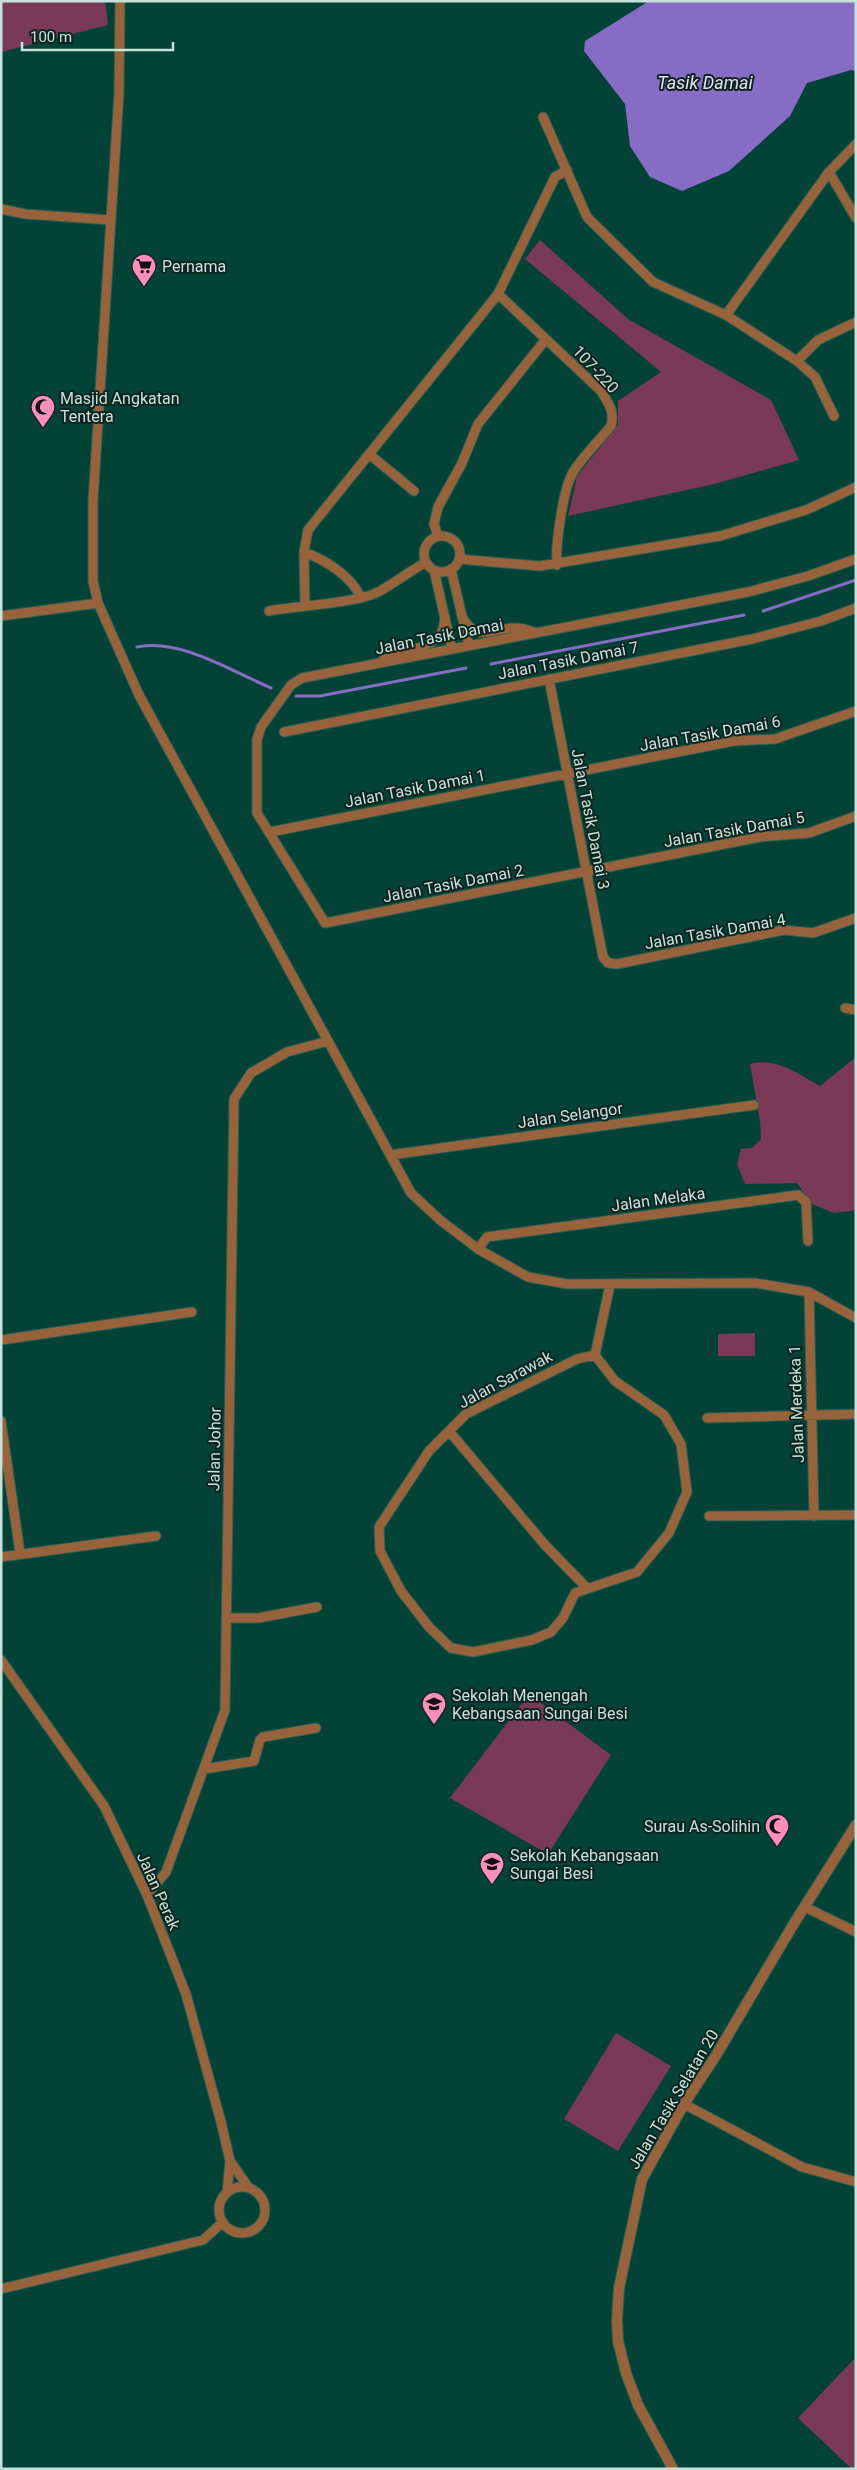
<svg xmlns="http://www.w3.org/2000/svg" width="857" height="2470" viewBox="0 0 857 2470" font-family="Roboto,sans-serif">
  <rect width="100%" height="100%" fill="#034337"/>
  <path fill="#7a3954" d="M1,1H105L108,25L1,52Z
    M540,240L628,319L771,400L799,460L714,484L568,516L577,476L618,425V401L661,372L525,259Z
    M856,1057V1210L834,1213L812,1204L797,1183L745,1184L737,1164L741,1149L752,1148L761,1139L760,1121L750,1064C776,1057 798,1074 820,1086Z
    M755,1333V1356H718V1334Z
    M529,1694L611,1755L548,1854L450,1798Z
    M616,2033L671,2066L618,2151L564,2119Z
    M856,2357V2469H852L798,2418Z"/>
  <path fill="#876cc6" d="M649,1H856V71L851,70L807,83L790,116L729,171L682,191L650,177L630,146L625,104L584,51L585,41Z"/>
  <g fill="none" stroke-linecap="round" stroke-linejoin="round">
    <path stroke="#876cc6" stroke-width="3" d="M763,611L856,580
      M137,647C180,638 231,671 271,688
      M491,664L744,615
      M296,696H320L466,668"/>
    <defs>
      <path id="minor" d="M120,1L119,93L93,501V581L98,603L139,695L411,1193L440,1220L478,1249L528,1277L567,1284L755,1283L809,1292L856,1318
        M543,117L587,217L653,282L726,315L797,361L815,377L834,416
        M829,172L856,218
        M1,209L25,214L111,220
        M498,294L601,391C609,404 615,412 611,426C598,442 582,457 572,474C563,491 555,546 557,565
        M726,315L829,172L856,144
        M797,361L818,340L856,322
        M369,454L414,491
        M438,536L434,524L438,507L462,463L478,424L546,339
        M424 554a18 18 0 1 1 36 0a18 18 0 1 1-36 0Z
        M304,552C325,560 352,576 361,598
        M459,559L540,566L720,536L806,510L856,487
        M856,559L808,576L748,592L302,678L291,685L261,727L257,740V813L325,923L760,837L809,833L856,816
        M451,569L469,646
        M434,570L452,649
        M305,605L304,552L308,530L498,294L555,177L567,170
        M269,611C295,606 360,603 380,591C396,582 410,571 426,562
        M1,616L98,603
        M462,617C479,645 494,626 518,628C523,628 529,631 534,632
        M383,660C398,652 430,648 439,636C444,631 444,624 445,617
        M549,679L603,957L608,963L617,964L784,930L813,933L856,918
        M284,732L752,639L821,621L856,608
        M270,832L734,741L775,739L856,711
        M845,1008L856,1010
        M390,1155L754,1105
        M478,1249L487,1237L798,1195L806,1202L808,1241
        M809,1292L814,1516
        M1,1340L192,1312
        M595,1355L615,1381L664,1415L681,1444L687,1492L669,1533L637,1572L575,1593L563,1618L551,1632L532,1640L473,1652L451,1648L429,1627L401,1591L380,1551L379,1527L429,1451L466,1414L577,1359L595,1355L610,1285
        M707,1418L856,1414
        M1,1421L20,1553
        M449,1431L545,1545L586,1587
        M709,1516L856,1515
        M1,1557L156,1536
        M226,1618H258L317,1607
        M1,1660L104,1806L147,1895L186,1994L221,2122L230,2161L227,2193
        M204,1769L254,1761L260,1740L263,1737L316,1728
        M147,1895L166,1872L225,1710L234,1099L251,1073L287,1052L328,1041
        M805,1907L856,1932
        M684,2104L802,2167L856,2182
        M230,2161L249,2188
        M219 2210a23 23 0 1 1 46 0a23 23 0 1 1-46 0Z
        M1,2289L203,2240L223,2222"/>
      <path id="tertiary" d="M673,2469L638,2405L626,2373L618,2341L617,2320L619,2288L642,2179L684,2104L715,2057L793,1925L856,1825"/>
    </defs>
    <use href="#minor" stroke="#266054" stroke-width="11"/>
    <use href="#tertiary" stroke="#266054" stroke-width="12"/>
    <use href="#minor" stroke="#98623b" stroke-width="9"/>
    <use href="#tertiary" stroke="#98623b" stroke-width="10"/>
  </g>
  <defs>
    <symbol id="supermarket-pin" viewBox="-11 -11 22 30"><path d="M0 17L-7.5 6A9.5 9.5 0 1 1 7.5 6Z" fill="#ff8ebb" stroke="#0e251f"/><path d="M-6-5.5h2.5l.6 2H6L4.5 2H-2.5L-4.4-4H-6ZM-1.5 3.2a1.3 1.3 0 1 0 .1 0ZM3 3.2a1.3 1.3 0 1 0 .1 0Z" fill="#111"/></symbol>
    <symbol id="mosque-pin" viewBox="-11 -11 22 30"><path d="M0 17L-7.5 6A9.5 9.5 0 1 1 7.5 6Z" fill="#ff8ebb" stroke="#0e251f"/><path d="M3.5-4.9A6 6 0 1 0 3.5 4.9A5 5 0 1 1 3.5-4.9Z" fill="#111"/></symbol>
    <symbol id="school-pin" viewBox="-11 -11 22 30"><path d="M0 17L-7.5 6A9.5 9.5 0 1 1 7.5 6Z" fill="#ff8ebb" stroke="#0e251f"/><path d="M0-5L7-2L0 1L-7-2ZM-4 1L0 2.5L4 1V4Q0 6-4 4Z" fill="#111"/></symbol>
  </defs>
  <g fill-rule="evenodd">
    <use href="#supermarket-pin" x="130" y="252" width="28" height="38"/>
    <use href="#mosque-pin" x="29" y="393" width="28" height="38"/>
    <use href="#school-pin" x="420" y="1690" width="28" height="38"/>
    <use href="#mosque-pin" x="763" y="1812" width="28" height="38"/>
    <use href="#school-pin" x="478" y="1850" width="28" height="38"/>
  </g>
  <g text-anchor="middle" stroke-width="4" stroke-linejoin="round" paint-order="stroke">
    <g font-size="16" fill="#c6e2da" stroke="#0e251f" text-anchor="start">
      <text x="162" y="272">Pernama</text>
      <text x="60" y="404">Masjid Angkatan<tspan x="60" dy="18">Tentera</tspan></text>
      <text x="452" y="1701">Sekolah Menengah<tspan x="452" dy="18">Kebangsaan Sungai Besi</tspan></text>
      <text x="760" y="1832" text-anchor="end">Surau As-Solihin</text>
      <text x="510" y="1861">Sekolah Kebangsaan<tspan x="510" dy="18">Sungai Besi</tspan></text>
    </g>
    <g font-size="16" fill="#c6e2da" stroke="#0e251f">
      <text transform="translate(596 369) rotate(47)" y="6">107-220</text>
      <text transform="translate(439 636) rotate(-11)" y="6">Jalan Tasik Damai</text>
      <text transform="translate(568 660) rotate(-11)" y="6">Jalan Tasik Damai 7</text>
      <text transform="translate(710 733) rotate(-10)" y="6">Jalan Tasik Damai 6</text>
      <text transform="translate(415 788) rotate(-11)" y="6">Jalan Tasik Damai 1</text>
      <text transform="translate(591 819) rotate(79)" y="6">Jalan Tasik Damai 3</text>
      <text transform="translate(734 829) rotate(-10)" y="6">Jalan Tasik Damai 5</text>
      <text transform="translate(453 883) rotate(-11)" y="6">Jalan Tasik Damai 2</text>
      <text transform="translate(715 931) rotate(-10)" y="6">Jalan Tasik Damai 4</text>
      <text transform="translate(570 1115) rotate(-8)" y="6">Jalan Selangor</text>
      <text transform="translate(658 1199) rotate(-8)" y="6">Jalan Melaka</text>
      <text transform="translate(505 1379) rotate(-28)" y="6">Jalan Sarawak</text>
      <text transform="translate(796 1404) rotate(-92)" y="6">Jalan Merdeka 1</text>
      <text transform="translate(214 1449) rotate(-89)" y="6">Jalan Johor</text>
      <text transform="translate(159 1891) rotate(66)" y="6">Jalan Perak</text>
      <text transform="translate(673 2099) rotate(-59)" y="6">Jalan Tasik Selatan 20</text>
    </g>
    <g font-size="18" font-style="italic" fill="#e4dff7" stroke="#0e251f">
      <text x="705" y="89">Tasik Damai</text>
    </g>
  </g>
  <rect width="857" height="2470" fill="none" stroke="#c6e2da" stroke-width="5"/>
  <path d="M22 42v8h151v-8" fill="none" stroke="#c6e2da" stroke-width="2.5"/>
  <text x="30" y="42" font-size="15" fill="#c6e2da" stroke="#0e251f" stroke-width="4" paint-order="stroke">100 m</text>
</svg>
